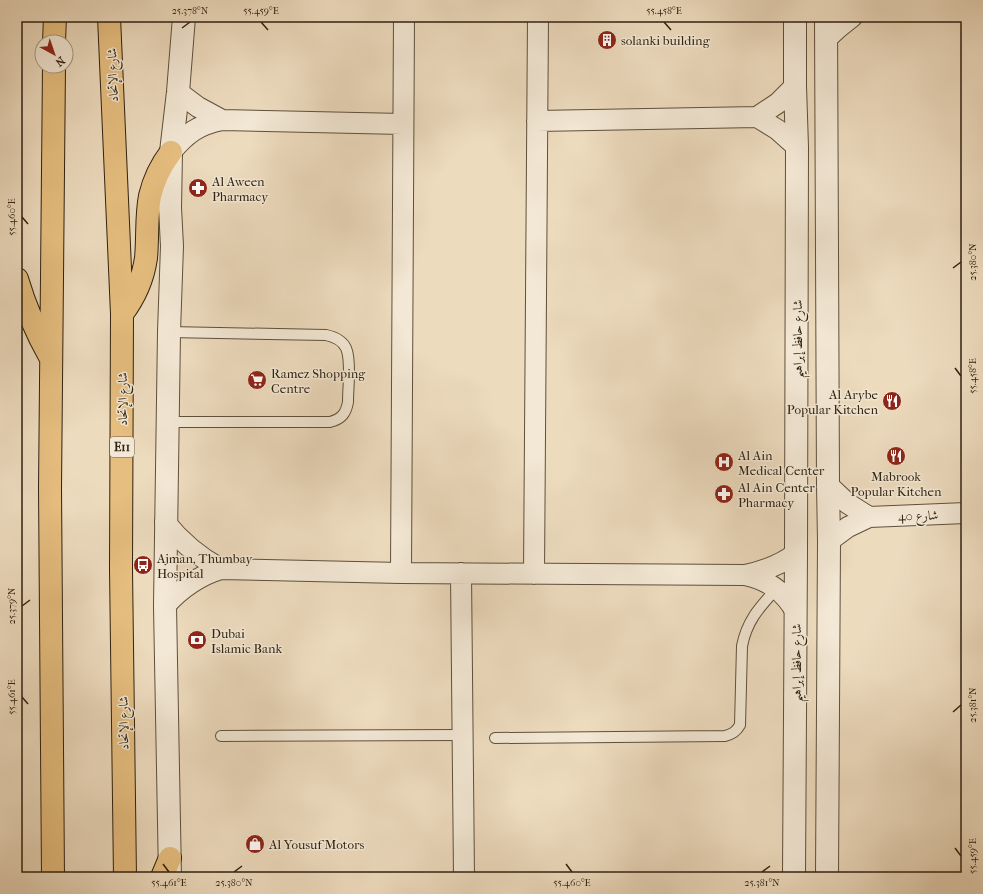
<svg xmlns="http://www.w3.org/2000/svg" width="983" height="894" viewBox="0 0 983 894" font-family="'IM FELL French Canon',Amiri,serif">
  <rect width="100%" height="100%" fill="#eddbbe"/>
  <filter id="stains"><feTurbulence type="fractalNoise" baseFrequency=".005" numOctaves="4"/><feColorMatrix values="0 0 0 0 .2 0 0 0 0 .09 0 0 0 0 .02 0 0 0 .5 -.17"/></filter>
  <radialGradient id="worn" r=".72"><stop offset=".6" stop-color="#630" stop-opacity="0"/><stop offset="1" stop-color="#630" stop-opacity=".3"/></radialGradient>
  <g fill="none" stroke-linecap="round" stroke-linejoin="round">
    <defs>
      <path id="service" d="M168,422H330C342,419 346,413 348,402C348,392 349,383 349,373C349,353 349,340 326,335L169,332
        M221,736L462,735
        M495,738L725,736C732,734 736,732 740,725L742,646C747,620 760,607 777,588"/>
      <path id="minor" d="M826,39L837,29L852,17
        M178,92L198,107L222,120
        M757,117L778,130L797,147
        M537,121L757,117L778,103L795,86
        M171,152C187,133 198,125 222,120L403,124
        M828,485L847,503L869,517
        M165,522C181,542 199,557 221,569
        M829,541L848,527L869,517L966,513
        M401,573L404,17
        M461,573L464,877
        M534,574L538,17
        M745,575C768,580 784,591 796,612
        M165,606C181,588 198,576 221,569L401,573L745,575C764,571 781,565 796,553"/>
      <path id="tertiary" d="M826,17L828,485L829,541L827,877
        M170,877L165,606L169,332L172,246L170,208L171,152L178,92L184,17
        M794,877L796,553L797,147L795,86V17"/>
      <path id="trunk" d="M109,17L122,314L121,569L125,877
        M54,42L55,17
        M17,279C25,306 36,332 50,357
        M122,314C135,297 143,279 146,258C148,237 146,216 150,196C154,179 161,165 171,152
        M53,877L50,488L54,66
        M162,877L170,858"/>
    </defs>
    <use href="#service" stroke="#5e503c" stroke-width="12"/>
    <use href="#minor" stroke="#5e503c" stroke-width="22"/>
    <use href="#tertiary" stroke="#5e503c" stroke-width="24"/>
    <use href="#trunk" stroke="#2f2210" stroke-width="24"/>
    <use href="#service" stroke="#f3e8d5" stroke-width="10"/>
    <use href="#minor" stroke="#f3e8d5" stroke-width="20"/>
    <use href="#tertiary" stroke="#f3e8d5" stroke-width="22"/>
    <use href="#trunk" stroke="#e6be7f" stroke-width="22"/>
  </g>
  <path fill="none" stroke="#2f2210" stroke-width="1.5" d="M261,22L268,30M664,22L671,30M182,28L190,22M22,217L28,224M953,268L961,262M955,368L961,376M22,606L30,600M22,697L28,704M953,712L961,705M955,848L961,856M163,864L169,872M566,864L572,872M234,872L242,866M762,872L770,866"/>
  <defs>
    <symbol id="building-disc" viewBox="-11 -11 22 22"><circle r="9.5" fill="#8f2418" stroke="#f3e8d5"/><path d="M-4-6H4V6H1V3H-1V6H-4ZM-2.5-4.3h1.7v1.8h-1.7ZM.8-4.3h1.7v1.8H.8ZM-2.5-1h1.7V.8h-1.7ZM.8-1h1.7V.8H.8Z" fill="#fff"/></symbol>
    <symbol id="pharmacy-disc" viewBox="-11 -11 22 22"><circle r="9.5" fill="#8f2418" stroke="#f3e8d5"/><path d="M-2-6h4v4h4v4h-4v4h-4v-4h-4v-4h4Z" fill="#fff"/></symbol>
    <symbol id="supermarket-disc" viewBox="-11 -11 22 22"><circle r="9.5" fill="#8f2418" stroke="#f3e8d5"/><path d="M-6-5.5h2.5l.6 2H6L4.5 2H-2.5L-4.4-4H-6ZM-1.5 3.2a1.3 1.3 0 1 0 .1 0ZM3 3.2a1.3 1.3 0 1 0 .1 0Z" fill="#fff"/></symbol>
    <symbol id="restaurant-disc" viewBox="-11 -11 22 22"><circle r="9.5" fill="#8f2418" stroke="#f3e8d5"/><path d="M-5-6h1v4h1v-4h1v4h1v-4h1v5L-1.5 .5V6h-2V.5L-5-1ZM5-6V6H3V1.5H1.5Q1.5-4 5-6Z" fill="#fff"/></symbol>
    <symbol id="hospital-disc" viewBox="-11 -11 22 22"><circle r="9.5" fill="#8f2418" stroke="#f3e8d5"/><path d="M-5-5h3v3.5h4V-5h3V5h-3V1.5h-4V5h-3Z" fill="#fff"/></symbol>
    <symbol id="bus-disc" viewBox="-11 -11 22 22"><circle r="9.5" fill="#8f2418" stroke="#f3e8d5"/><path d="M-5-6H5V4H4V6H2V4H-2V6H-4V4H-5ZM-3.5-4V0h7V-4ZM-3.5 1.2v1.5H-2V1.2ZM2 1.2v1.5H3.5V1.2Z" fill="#fff"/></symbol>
    <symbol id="bank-disc" viewBox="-11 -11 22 22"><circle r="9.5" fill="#8f2418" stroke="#f3e8d5"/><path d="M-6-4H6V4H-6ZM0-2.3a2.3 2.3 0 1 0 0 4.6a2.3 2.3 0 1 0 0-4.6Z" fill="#fff"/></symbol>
    <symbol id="shop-disc" viewBox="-11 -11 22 22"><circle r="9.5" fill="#8f2418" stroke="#f3e8d5"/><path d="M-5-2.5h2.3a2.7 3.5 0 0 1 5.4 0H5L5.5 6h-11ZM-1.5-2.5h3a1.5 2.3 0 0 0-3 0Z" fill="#fff"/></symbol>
  </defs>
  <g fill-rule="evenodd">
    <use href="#building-disc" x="596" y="29" width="22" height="22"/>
    <use href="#pharmacy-disc" x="187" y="177" width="22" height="22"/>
    <use href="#supermarket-disc" x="246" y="369" width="22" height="22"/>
    <use href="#restaurant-disc" x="881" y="390" width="22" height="22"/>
    <use href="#restaurant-disc" x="885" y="445" width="22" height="22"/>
    <use href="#hospital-disc" x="713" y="451" width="22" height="22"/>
    <use href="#pharmacy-disc" x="713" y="483" width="22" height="22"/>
    <use href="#bus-disc" x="132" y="554" width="22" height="22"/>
    <use href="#bank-disc" x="186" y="629" width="22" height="22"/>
    <use href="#shop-disc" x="244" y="833" width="22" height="22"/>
  </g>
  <g text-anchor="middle" stroke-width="3" stroke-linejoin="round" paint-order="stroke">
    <rect fill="#f3e8d5" stroke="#6a5d4b" stroke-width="1" x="110" y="437" width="24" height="20" rx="3"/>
    <g font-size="12" font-weight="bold" fill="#2f2210">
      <text x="122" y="451">E11</text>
    </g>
    <g font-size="13" fill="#2f2210" stroke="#f3e8d5" text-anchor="start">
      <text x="621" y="45">solanki building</text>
      <text x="212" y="186">Al Aween<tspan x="212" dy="15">Pharmacy</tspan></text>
      <text x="271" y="378">Ramez Shopping<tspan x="271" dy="15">Centre</tspan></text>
      <text x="878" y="399" text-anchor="end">Al Arybe<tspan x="878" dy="15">Popular Kitchen</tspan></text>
      <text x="738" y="460">Al Ain<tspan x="738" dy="15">Medical Center</tspan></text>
      <text x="896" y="481" text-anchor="middle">Mabrook<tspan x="896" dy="15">Popular Kitchen</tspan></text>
      <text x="738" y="492">Al Ain Center<tspan x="738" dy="15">Pharmacy</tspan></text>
      <text x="157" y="563">Ajman, Thumbay<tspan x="157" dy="15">Hospital</tspan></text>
      <text x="211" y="638">Dubai<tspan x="211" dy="15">Islamic Bank</tspan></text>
      <text x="269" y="849">Al Yousuf Motors</text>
    </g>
    <g font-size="13" fill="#2f2210" stroke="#f3e8d5">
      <text transform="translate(112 75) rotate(-92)" y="5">شارع الإتحاد</text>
      <text transform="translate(797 339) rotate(-90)" y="5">شارع حافظ إبراهيم</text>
      <text transform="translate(122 399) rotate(-90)" y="5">شارع الإتحاد</text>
      <text transform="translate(918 515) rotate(-2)" y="5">شارع 40</text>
      <text transform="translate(796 663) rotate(-90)" y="5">شارع حافظ إبراهيم</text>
      <text transform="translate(123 723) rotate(-91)" y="5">شارع الإتحاد</text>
    </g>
  </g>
  <rect width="983" height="894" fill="none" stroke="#eddbbe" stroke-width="44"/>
  <g transform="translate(54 54) rotate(140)"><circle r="19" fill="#f3e8d5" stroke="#a59986"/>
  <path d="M0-3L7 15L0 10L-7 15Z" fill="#8f2418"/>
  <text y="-6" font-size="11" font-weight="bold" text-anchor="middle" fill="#2f2210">N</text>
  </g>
  <rect x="22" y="22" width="939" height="850" fill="none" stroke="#2f2210" stroke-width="1.5"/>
  <g font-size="10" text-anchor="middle" fill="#2f2210">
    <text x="190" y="14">25.378°N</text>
    <text x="261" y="14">55.459°E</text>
    <text x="664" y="14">55.458°E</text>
    <text transform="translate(11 217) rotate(-90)" y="4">55.460°E</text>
    <text transform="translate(972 262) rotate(-90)" y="4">25.380°N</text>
    <text transform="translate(972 376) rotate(-90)" y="4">55.458°E</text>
    <text transform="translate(11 606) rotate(-90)" y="4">25.379°N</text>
    <text transform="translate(11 697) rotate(-90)" y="4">55.461°E</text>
    <text transform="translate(972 705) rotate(-90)" y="4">25.381°N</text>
    <text transform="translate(972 856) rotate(-90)" y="4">55.459°E</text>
    <text x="169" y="886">55.461°E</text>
    <text x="234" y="886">25.380°N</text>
    <text x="572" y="886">55.460°E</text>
    <text x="762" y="886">25.381°N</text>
  </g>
  <rect width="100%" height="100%" filter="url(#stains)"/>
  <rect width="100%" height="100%" fill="url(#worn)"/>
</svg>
